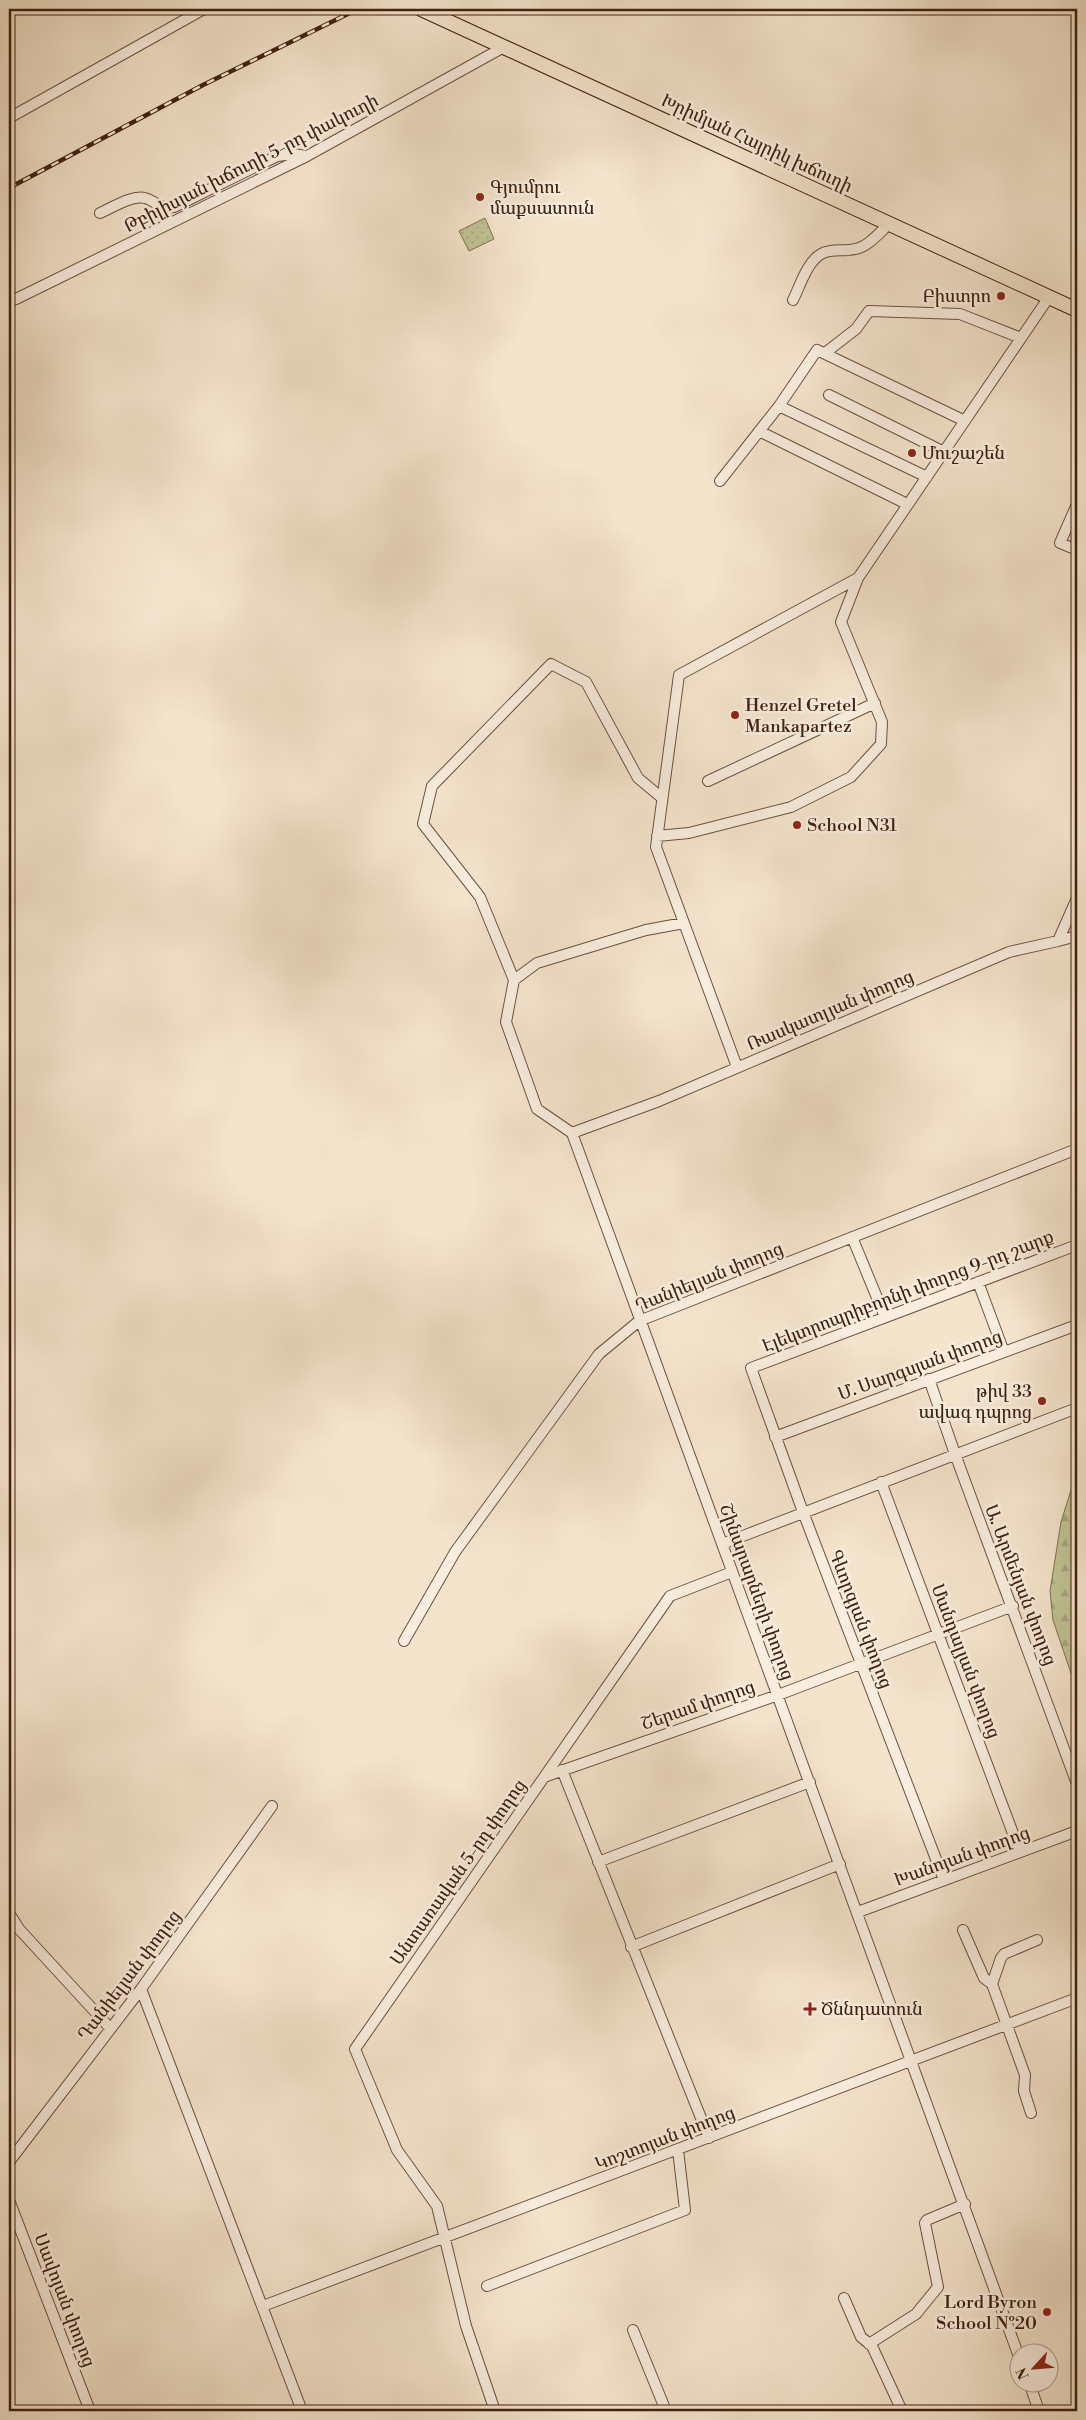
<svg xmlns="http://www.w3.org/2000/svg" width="1086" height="2420" viewBox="0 0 1086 2420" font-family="'Libre Bodoni','Noto Serif Armenian',serif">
  <defs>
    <pattern id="grass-dots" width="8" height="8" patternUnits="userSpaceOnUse" patternTransform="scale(1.25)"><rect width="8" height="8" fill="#c0c294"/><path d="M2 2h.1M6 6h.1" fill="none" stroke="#a6a67e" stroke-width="1.8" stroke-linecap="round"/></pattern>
    <pattern id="forest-firs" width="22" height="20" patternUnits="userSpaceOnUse" patternTransform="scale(1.25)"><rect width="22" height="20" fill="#c0c294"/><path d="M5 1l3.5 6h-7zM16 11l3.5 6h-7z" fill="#a6a67e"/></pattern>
  </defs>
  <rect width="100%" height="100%" fill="#f4e4cc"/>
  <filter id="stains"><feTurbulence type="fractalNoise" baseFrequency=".004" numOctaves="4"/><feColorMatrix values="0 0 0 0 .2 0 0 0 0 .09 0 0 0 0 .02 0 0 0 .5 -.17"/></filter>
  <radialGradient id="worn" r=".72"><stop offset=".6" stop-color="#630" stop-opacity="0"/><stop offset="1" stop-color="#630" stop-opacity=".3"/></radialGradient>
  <path fill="url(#grass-dots)" stroke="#807152" d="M485,218L494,239L469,251L459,231Z"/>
  <path fill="url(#forest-firs)" stroke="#807152" d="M1077,1471V1691L1053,1620L1050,1591L1061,1522Z"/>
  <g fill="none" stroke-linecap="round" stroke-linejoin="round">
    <defs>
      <path id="minor" d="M439,17L451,9
        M9,118L204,9
        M100,213C112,208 131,195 145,198C157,201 157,209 174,207L277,156L293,154L307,156
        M9,300L16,299L307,156L504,47
        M793,300C800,286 807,262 821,254C831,248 844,252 855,249C868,247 879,233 889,224
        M825,353L856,329L869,311L960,314L1021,338
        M829,395L944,452
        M779,406L927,477
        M759,431L907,504
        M720,481L779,406L817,350L965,421
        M1077,504L1060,543L1077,550
        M708,781L875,703
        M657,836L689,833L791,807L851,777L881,744L882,722L841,622L858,578
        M1058,941L1077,936
        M514,980L480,897L423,824L432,786L551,664L586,682L638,778L662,798
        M737,1067L656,847L679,675L858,578L1049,297
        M572,1133L1018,2354
        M572,1133L659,1101L1009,952L1058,941L1077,898
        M572,1133L537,1109L506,1022L514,980L537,963L646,930L684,923
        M852,1237L885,1317
        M978,1282L1004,1352
        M929,1379L955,1454L1077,1784
        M775,1437L1077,1325
        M881,1482L1020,1852
        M722,1544L1077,1408
        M404,1641L455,1552L599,1354L639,1321L1077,1149
        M562,1770L709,2138
        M544,1777L778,1695L1013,1606
        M598,1862L810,1782
        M944,1880L803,1512L751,1368L1077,1245
        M858,1912L1077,1831
        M9,1913L19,1929L110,2028
        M963,1930L984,1978L992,1984L1025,2075L1024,2091L1031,2113
        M631,1947L840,1864
        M992,1984L1001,1958L1004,1954L1037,1940
        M141,1989L302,2411
        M9,2162L141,1989L272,1806
        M9,2200L90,2411
        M487,2286L685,2210L678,2150
        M844,2298L861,2337L872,2346L902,2411
        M263,2306L1077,1998
        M633,2330L666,2411
        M869,2344L916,2314L938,2287L925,2223L927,2220L965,2204
        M1029,2382L1039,2411
        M487,2411L494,2408L466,2326L437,2206L397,2150L355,2049L670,1596L732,1572"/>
      <path id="highway" d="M421,9L1077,310"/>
    </defs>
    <use href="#minor" stroke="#6d513e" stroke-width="12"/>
    <use href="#highway" stroke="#40200f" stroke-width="16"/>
    <use href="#minor" stroke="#f8edde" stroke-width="10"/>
    <use href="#highway" stroke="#f4e4cc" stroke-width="14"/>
    <defs>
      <path id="rail" d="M9,188L203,85L358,9"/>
    </defs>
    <use href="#rail" stroke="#40200f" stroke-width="4.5"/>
    <use href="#rail" stroke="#f8edde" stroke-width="2.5" stroke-dasharray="8" stroke-linecap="butt"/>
  </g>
  <g fill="#8f2418" stroke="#f8edde" stroke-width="2">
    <circle cx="480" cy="197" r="5"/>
    <circle cx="1001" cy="296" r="5"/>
    <circle cx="912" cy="453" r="5"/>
    <circle cx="735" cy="715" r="5"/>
    <circle cx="797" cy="825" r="5"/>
    <circle cx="1042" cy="1401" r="5"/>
    <path d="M807.5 2001.5h5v5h5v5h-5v5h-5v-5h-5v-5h5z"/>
    <circle cx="1047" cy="2312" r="5"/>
  </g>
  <g text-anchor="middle" stroke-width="5" stroke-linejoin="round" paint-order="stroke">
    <g font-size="18" fill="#40200f" stroke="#f8edde">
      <text transform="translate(757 143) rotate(25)" y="6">Խրիմյան Հայրիկ խճուղի</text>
      <text transform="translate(251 163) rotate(-27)" y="6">Թբիլիսյան խճուղի 5-րդ փակուղի</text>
      <text transform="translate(830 1010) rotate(-23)" y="6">Ռասկատլյան փողոց</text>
      <text transform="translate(709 1277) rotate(-22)" y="6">Դանիելյան փողոց</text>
      <text transform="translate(908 1291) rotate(-21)" y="6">Էլեկտրոպրիբորնի փողոց 9-րդ շարք</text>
      <text transform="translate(920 1365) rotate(-20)" y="6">Մ. Սարգսյան փողոց</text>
      <text transform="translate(1021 1585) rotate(69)" y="6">Ա. Արմենյան փողոց</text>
      <text transform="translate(757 1592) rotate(70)" y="6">Շինարարների փողոց</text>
      <text transform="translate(861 1619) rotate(69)" y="6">Գևորգյան փողոց</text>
      <text transform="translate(966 1661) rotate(69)" y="6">Մանդալյան փողոց</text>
      <text transform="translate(698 1705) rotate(-19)" y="6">Շերամ փողոց</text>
      <text transform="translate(962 1856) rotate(-20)" y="6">Խանոյան փողոց</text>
      <text transform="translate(458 1872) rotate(-55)" y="6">Անտառավան 5-րդ փողոց</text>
      <text transform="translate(129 1975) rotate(-53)" y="6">Դանիելյան փողոց</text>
      <text transform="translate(665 2138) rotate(-21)" y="6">Կոշտոյան փողոց</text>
      <text transform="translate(65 2300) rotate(69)" y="6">Սավոյան փողոց</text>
    </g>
    <g font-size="18" fill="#40200f" stroke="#f8edde" text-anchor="start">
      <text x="490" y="193">Գյումրու<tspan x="490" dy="21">մաքսատուն</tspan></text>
      <text x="991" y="302" text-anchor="end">Բիստրո</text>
      <text x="922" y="459">Մուշաշեն</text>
      <text x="745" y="711">Henzel Gretel<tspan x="745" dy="21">Mankapartez</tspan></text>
      <text x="807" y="831">School N31</text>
      <text x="1032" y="1397" text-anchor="end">թիվ 33<tspan x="1032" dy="21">ավագ դպրոց</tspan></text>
      <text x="821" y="2015">Ծննդատուն</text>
      <text x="1037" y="2308" text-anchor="end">Lord Byron<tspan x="1037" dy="21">School №20</tspan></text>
    </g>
  </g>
  <rect width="1086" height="2420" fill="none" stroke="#f4e4cc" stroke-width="30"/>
  <rect x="10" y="10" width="1066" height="2400" fill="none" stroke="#40200f" stroke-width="2.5"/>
  <rect x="15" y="15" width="1056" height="2390" fill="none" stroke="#40200f"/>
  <g transform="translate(1034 2368) rotate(244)"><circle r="24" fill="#f8edde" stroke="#ae9b8b"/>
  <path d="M0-4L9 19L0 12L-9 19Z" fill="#8f2418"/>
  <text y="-8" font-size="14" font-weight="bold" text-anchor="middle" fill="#40200f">N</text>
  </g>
  <rect width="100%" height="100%" filter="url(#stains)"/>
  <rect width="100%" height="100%" fill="url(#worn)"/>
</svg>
